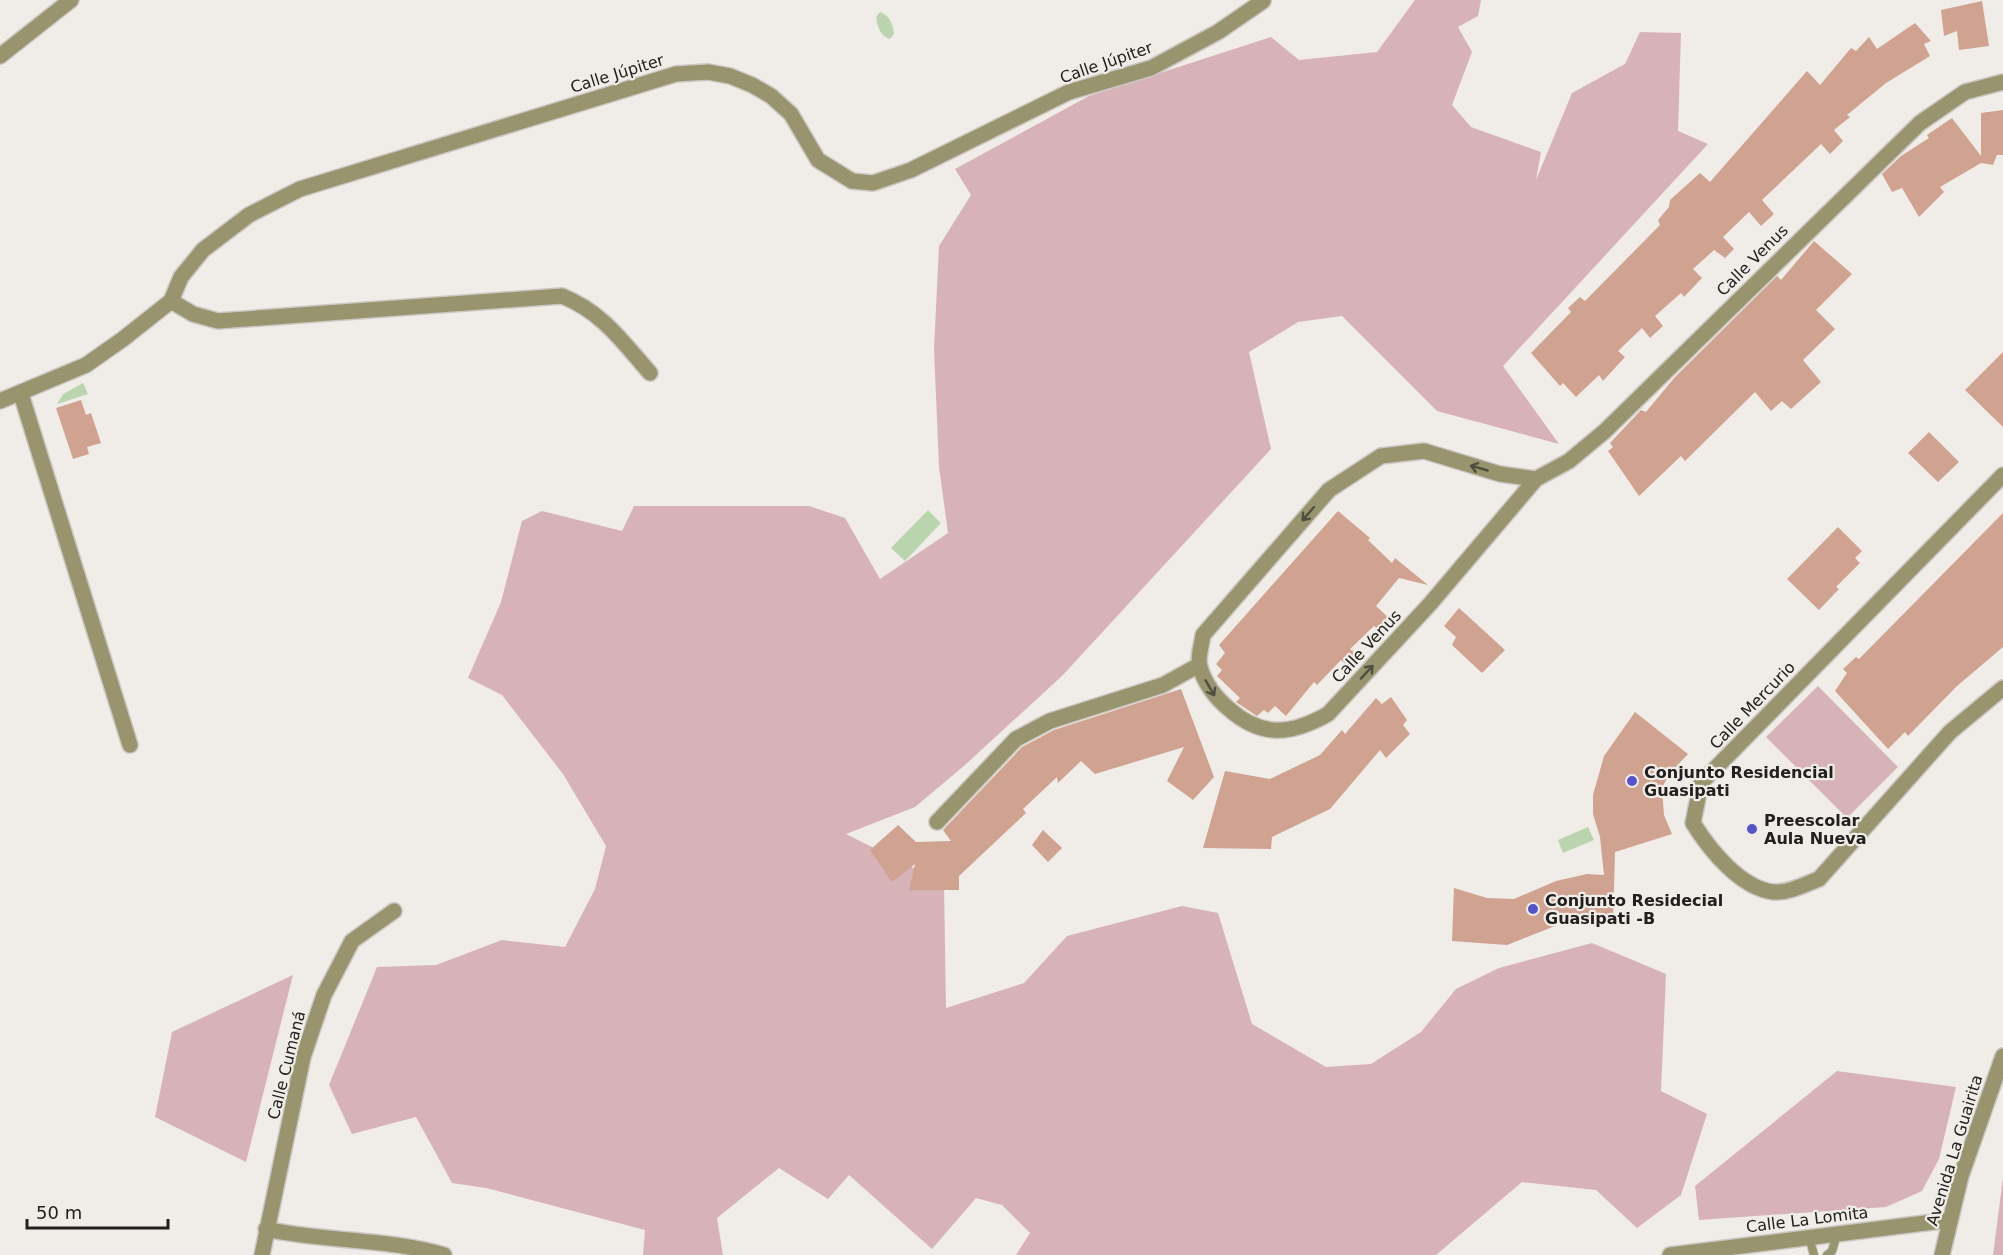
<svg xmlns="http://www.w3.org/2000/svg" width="2003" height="1255" viewBox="0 0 2003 1255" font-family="'DejaVu Sans',sans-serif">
  <rect width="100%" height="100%" fill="#f0ece7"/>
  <path fill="#d7b3b7" d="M1415,0H1481L1478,16L1458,27L1472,52L1452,105L1471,127L1541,152L1536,180L1572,93L1625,64L1640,32L1681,33L1678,131L1708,144L1503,366L1559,444L1437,411L1342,316L1298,322L1249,352L1271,449L1062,676L965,765L915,807L846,834L944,883L946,1008L1024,983L1067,936L1182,906L1218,913L1252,1024L1326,1067L1371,1064L1421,1032L1456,989L1499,968L1592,943L1666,974L1661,1091L1707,1114L1681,1195L1637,1228L1596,1190L1522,1182L1436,1255H1016L1030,1233L1002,1205L976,1198L932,1249L849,1175L828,1199L779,1168L717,1218L723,1255H643L645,1230L486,1188L452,1183L416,1117L352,1134L329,1085L377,967L436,965L502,940L565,947L595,889L606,846L563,774L502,695L468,678L501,602L522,521L542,511L622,531L634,506H809L845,518L880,579L948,533L939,467L934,349L939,246L971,195L955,169L1089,96L1271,37L1299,60L1377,52Z
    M1818,686L1898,767L1847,818L1766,737Z
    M293,975L246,1162L155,1117L172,1032Z
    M1837,1071L1956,1087L1939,1159L1922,1191L1886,1207L1699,1220L1695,1186Z
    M2003,1178V1255H1993Z"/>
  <path fill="#bad5ae" d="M880,12C890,15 893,25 894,34L890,39C881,37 877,26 876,17Z
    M83,383L88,394L57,404L63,394Z
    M928,510L941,523L905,561L891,548Z
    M1588,827L1594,840L1563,853L1558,840Z"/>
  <path fill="#d0a290" d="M1982,1L1989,46L1959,50L1957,31L1944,36L1941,10Z
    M1915,23L1931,41L1924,44L1930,56L1886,83L1847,115L1850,117L1834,130L1843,141L1830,154L1821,144L1762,200L1774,214L1761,226L1749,212L1723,237L1734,249L1725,258L1714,250L1693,269L1702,278L1684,297L1681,293L1655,316L1663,326L1650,338L1642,328L1618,351L1625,357L1603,381L1599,375L1576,397L1563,383L1560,386L1531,353L1571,312L1568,308L1580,297L1585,301L1660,225L1658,220L1669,207L1670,200L1700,173L1710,182L1807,71L1820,85L1851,48L1856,51L1869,37L1877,49Z
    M2003,110V155H1997L1993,165L1981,163L1940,187L1944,192L1919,217L1902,188L1892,192L1882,174L1901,156L1929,138L1927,135L1952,118L1981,156V113Z
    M1814,241L1852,274L1816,310L1835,329L1803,360L1821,382L1791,409L1782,401L1771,411L1755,392L1685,461L1681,456L1639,496L1608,451L1613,447L1610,443L1641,410L1646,412L1675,377L1777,276L1781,280Z
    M2003,352V427L1965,390Z
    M81,400L86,415L91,413L101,443L87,447L89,454L73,459L56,408Z
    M1929,432L1959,462L1938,482L1908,453Z
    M1338,511L1370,538L1368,540L1392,563L1395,558L1428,585L1399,578L1376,606L1393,622L1384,633L1374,626L1350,649L1359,656L1349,666L1341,660L1317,685L1314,682L1286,716L1275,706L1268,713L1264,710L1257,716L1236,702L1240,698L1217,676L1222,670L1216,664L1225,653L1219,645Z
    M2003,513V647L1957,686L1908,736L1905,732L1888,749L1835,691L1847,673L1843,669L1856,657L1859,659Z
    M1838,527L1862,551L1855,558L1860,563L1836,587L1839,589L1819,610L1787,579Z
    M1459,608L1505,650L1482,673L1452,645L1456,637L1444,626Z
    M1181,689L1214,777L1193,800L1167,781L1184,747L1095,774L1081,761L1058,783L1057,777L1023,809L1026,813L959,876V890H909L915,864L892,882L870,850L898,825L916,842L951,841L943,830L1022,747L1054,730Z
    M1391,697L1407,720L1403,725L1410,734L1386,758L1380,750L1330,809L1272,837L1271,849L1203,848L1225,771L1270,779L1320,755L1342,730L1345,734L1376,698L1382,704Z
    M1635,712L1688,754L1669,774L1662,788L1664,815L1672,834L1615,852L1613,924L1590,919L1560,924L1507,945L1452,941L1454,888L1487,898L1514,899L1556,881L1587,874L1604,875L1600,837L1593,814V795L1604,756Z
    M1043,830L1062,848L1048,862L1032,845Z"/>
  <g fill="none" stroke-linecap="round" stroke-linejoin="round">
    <defs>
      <path id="service" d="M1809,1237L1814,1255
        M1827,1255L1832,1251L1837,1234"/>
      <path id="minor" d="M0,56L71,0
        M171,301L193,314L218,321L562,296C602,312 622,341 650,373
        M21,394L130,745
        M0,401L86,365L123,339L171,301L181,277L203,250L249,215L300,189L676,74L708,72L730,76L752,85L771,96L791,114L818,160L852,181L873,183L911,170L1069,92L1151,68L1218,32L1263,1
        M2003,475L1701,783L1693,823C1709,849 1741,889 1774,892C1789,893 1806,884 1819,879L1950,732L2003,688
        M1536,479L1500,474L1424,451L1381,456L1329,490L1203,635C1202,644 1197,658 1200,667C1205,685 1216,698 1229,709C1262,738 1291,735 1328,714L1430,604L1536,479L1569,461L1605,431L1920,123L1965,92L2003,82
        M937,822L1016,739L1050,721L1163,685L1199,665
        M266,1229C325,1242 386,1238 444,1255
        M262,1255L303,1057L324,995L352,941L394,911
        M1670,1255L1949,1220"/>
      <path id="tertiary" d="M1942,1255L1961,1176L2003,1056"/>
    </defs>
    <use href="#service" stroke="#cbc7c3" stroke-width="10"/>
    <use href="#minor" stroke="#cbc7c3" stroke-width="18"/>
    <use href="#tertiary" stroke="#cbc7c3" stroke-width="18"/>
    <use href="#service" stroke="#97946e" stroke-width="8"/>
    <use href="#minor" stroke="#97946e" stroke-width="15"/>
    <use href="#tertiary" stroke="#97946e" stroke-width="15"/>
  </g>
  <defs><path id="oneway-shaft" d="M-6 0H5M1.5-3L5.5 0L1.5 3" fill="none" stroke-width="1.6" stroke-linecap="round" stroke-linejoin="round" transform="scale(1.5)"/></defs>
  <g stroke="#504e3e">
    <use href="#oneway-shaft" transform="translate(1479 468) rotate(-164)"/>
    <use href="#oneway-shaft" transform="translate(1308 514) rotate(131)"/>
    <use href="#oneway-shaft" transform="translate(1367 672) rotate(-47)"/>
    <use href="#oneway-shaft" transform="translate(1210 688) rotate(60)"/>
  </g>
  <g fill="#5553ca" stroke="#f0ece7" stroke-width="2">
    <circle cx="1632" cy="781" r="6"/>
    <circle cx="1752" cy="829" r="6"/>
    <circle cx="1533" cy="909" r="6"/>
  </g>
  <g text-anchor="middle" stroke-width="4.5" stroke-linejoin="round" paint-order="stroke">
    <g font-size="16" fill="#21201e" stroke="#f0ece7">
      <text transform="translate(1106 62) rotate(-19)" y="6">Calle Júpiter</text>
      <text transform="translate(617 73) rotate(-17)" y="6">Calle Júpiter</text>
      <text transform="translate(1752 260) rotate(-45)" y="6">Calle Venus</text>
      <text transform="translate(1366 646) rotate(-47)" y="6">Calle Venus</text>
      <text transform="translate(1752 705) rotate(-46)" y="6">Calle Mercurio</text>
      <text transform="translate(286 1065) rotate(-76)" y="6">Calle Cumaná</text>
      <text transform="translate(1954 1150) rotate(-73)" y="6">Avenida La Guairita</text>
      <text transform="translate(1807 1219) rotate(-7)" y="6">Calle La Lomita</text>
    </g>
    <g font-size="16" font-weight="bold" fill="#21201e" stroke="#f0ece7" text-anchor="start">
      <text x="1644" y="778">Conjunto Residencial<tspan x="1644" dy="18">Guasipati</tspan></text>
      <text x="1764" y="826">Preescolar<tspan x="1764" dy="18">Aula Nueva</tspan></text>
      <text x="1545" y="906">Conjunto Residecial<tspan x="1545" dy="18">Guasipati -B</tspan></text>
    </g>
  </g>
  <path d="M27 1219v9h141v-9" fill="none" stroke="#21201e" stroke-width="3"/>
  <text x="36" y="1219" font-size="18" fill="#21201e" stroke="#f0ece7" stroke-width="4.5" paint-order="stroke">50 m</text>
</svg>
